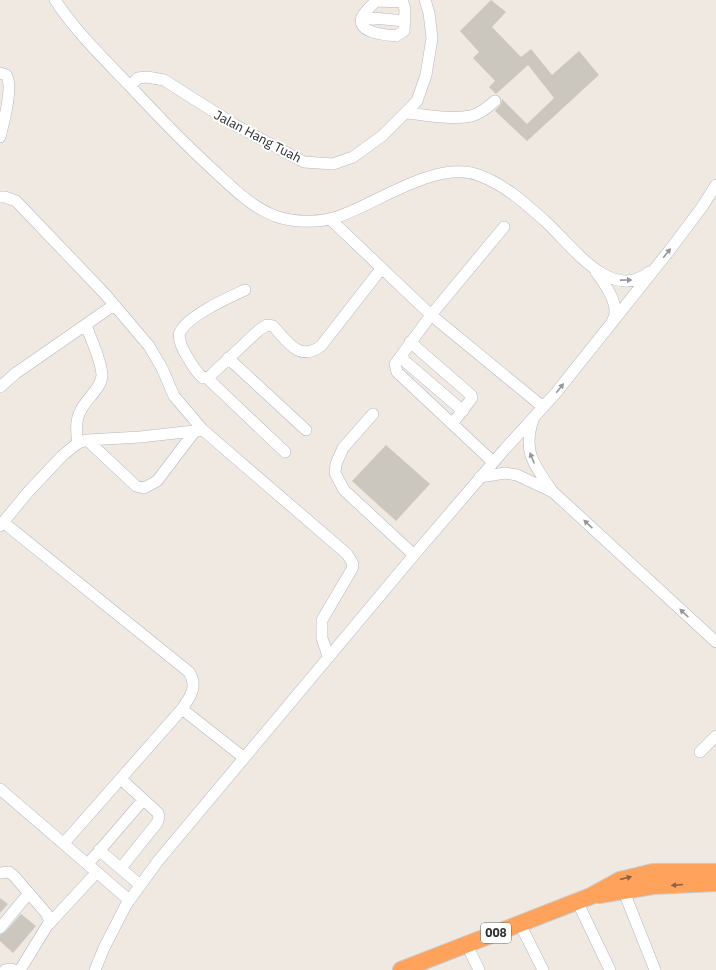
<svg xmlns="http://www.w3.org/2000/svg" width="716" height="970" viewBox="0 0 716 970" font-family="'IBM Plex Sans',sans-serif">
  <rect width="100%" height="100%" fill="#efe9e1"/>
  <path fill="#cbc7bf" d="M491,0L506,12L492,27L521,57L531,49L552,75L579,51L599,75L527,141L495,111L501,104L502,99L527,124L554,98L528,65L496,94L489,87L495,81L473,58L479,52L460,31Z
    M386,445L430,484L396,521L352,481Z
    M0,898L8,904L0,913Z
    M21,914L36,926L13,953L0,941V935L5,932Z"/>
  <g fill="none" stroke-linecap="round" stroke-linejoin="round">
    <defs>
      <path id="minor" d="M55,0C76,32 104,59 130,86C156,114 182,141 210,167C230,185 249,206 275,216C295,223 320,223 340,216C379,202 437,160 478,175C504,184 525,203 545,221C570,243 611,304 649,272
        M377,0C373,4 365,11 362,17C356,33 386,35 396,36L404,31L405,9L402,0
        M376,1L403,2
        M362,17L405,21
        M0,73L6,75C14,85 3,125 0,137
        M130,86L138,78L147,77L164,80L235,125L304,162L333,164L353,157L382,136L417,101L426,75L432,38L429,13L425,0
        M407,113C427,115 451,120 471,116C480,114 488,107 495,101
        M0,197H5L16,201L105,294L149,346L162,368L174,396L203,430L347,554L353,564L352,569L322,620V638L328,656
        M330,219L431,315L543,407
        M596,272C605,284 622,307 612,322
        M245,290C228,298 189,315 180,332C177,339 184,352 188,358C192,365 196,372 203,378L210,376L259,330L267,325L273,326C288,342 299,362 321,346L381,269
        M410,342L471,395L472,398L452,424
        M400,357L463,411
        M228,358L306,430
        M207,378L285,452
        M0,387L16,373L114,305
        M373,414L343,448L336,464L335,473L344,490L414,555
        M533,420C522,452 535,466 552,491L716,642
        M87,440L136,486L144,488L157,481L195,431
        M78,443C76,432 75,420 81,410C86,399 102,388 102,375C101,359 91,340 86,325
        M493,462L397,372L395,364L431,315L504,227
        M480,477L505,473L517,475L551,491
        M3,522L189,672C198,686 191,696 182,709L64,843
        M0,526L29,491L63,455L78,443L87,440L140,437L203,430
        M182,709L243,757
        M700,752L716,736
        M121,779L158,813L159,817L157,823L121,868
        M0,789L129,900
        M99,850L140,885
        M88,864L143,800
        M0,873L9,872L14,876L46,913L50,921L20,970
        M624,892L655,970
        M577,901L610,970
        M49,924L97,872
        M520,924L543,970
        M0,928L29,893
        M467,945L479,970
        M5,970L11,969L14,970
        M95,970L104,948L126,905L158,861L414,555L504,450L555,394L669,251L702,207L716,185"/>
      <path id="highway" d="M599,895L653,886L716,883
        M401,970L591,896L620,880L653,872H716"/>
    </defs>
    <use href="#minor" stroke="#b4b7c1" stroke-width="12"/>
    <use href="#highway" stroke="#c9c9c9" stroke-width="18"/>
    <use href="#minor" stroke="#fff" stroke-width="11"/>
    <use href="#highway" stroke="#ffa35c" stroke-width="16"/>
  </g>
  <defs><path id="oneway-solid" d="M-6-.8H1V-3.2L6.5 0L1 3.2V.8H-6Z"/></defs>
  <g fill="#969696">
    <use href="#oneway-solid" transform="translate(667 253) rotate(-51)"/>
    <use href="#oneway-solid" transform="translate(626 280) rotate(-1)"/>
    <use href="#oneway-solid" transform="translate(560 388) rotate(-51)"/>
    <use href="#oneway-solid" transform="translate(532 458) rotate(-112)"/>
    <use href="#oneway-solid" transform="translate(588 524) rotate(-137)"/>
    <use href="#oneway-solid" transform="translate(684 613) rotate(-137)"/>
  </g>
  <g fill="#8c6343">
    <use href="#oneway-solid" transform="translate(626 878) rotate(-13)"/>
    <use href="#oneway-solid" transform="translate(677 885) rotate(175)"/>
  </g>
  <g text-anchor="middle" stroke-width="4" stroke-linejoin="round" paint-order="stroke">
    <rect fill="#fff" stroke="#6d6d6d" stroke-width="1" x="481" y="923" width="30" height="20" rx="3"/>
    <g font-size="12" font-weight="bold" fill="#2e2e2e">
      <text x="496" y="937">008</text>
    </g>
    <g font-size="13" fill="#2e2e2e" stroke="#fff">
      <text transform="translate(258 136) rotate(28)" y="5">Jalan Hang Tuah</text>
    </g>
  </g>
</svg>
